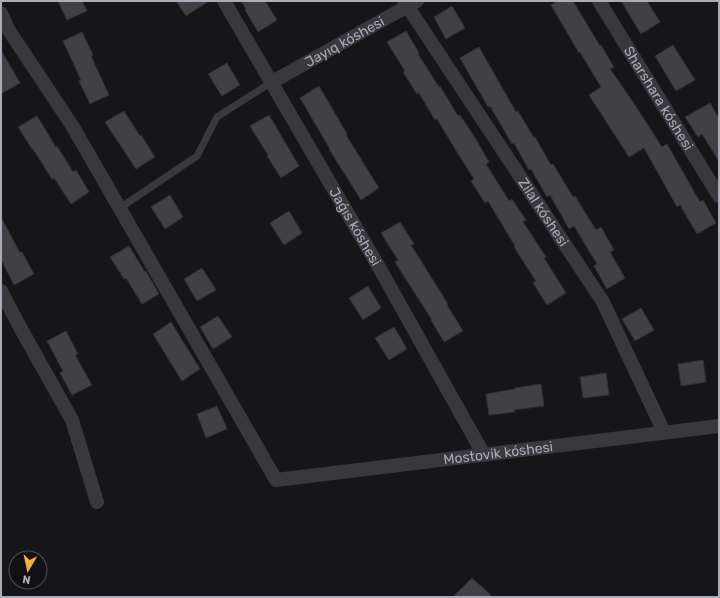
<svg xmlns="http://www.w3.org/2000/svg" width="720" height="598" viewBox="0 0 720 598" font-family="Rubik,sans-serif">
  <rect width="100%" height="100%" fill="#161618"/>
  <path fill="#414145" stroke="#313134" d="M58,1H82L87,11L67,20Z
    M176,1H209L186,16Z
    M241,1H265L277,20L258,32L245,10L246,9Z
    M558,1H573L600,46L601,45L614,67L610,69L633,102L662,147L667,144L700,202L703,200L716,223L697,234L680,205L677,207L644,148L629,157L589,95L601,87L580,52L579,53L551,5Z
    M621,1H647L660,22L641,34Z
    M452,6L465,28L446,39L434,17Z
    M406,31L419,53L418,54L439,87L440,86L458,116L460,115L474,136L489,162L486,164L509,201L512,199L526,220L523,222L546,257L544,258L566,293L547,305L533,283L536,281L514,247L515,246L488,201L485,203L471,181L474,179L457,152L437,119L435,120L419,93L417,94L403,72L405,71L387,42Z
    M82,32L93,55L91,56L109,95L90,104L79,81L81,80L63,41Z
    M673,45L695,80L676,91L655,56Z
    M479,47L516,112L518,111L534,138L535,137L551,165L553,164L573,197L575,196L596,230L601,227L614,250L610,252L625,278L607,289L594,266L597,264L574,226L569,229L550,195L547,197L531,169L529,170L514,143L512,144L490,106L488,107L460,58Z
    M1,50L20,83L1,94Z
    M227,63L240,85L222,96L208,74Z
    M319,86L347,134L346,135L379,188L361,200L329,149H330L300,98Z
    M710,103L719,119V161L702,134L698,137L685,117Z
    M124,111L140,136L141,135L155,157L136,169L105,122Z
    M269,115L299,166L281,178L267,156L268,155L250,126Z
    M37,116L56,147L57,146L73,172L76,170L89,192L71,204L54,178L52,179L33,149H32L18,127Z
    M170,195L183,217L165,229L151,207Z
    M289,211L302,233L284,245L270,223Z
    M1,217L20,253L22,252L34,274L14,285L1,259Z
    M400,222L414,244L411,245L448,304L447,305L463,331L444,342L431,320H432L395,262L398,260L381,233Z
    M129,246L145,272L146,271L159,294L142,304L126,278L124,279L110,257Z
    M202,268L216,290L197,301L184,279Z
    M368,286L381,308L363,320L349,298Z
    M641,308L654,330L635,341L622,319Z
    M218,316L232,337L213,349L200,327Z
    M171,322L200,369L182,381L153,334Z
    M394,327L407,349L389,360L375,338Z
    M66,331L78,354L75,355L92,385L72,395L60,373L63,371L47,341Z
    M703,360L706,382L681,386L678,364Z
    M606,373L609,395L583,398L580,377Z
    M541,384L544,406L514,410L515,412L489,415L486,394L515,389V388Z
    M217,406L227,429L206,438L197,414Z
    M472,578L493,597H453Z"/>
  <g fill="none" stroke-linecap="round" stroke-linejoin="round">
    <path stroke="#38383d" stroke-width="7" d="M120,208L197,156L217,117L272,82"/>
    <g stroke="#38383d" stroke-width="14">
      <path id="s1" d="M224,1L380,269L484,455"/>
      <path id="s2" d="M404,1L603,302L664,432"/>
      <path id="s3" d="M599,1L719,196"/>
      <path id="s4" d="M1,13L8,29L73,127L276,480L719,426"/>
      <path id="s5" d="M272,82L417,1"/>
      <path d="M1,291L21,329L72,420L97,502"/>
    </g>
  </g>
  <g text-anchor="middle" stroke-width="3.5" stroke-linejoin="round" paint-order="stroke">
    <g font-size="14" fill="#a9adb8" stroke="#111113">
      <text dy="5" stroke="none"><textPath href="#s5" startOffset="83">Jayıq kóshesi</textPath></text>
      <text dy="5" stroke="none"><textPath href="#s3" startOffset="114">Sharshara kóshesi</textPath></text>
      <text dy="5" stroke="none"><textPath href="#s2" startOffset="253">Zilal kóshesi</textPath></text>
      <text dy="5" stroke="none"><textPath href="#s1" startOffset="261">Jaǵıs kóshesi</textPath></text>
      <text dy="5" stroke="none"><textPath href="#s4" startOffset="766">Mostovik kóshesi</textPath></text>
    </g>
  </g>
  <rect width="720" height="598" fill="none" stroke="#a9adb8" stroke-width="4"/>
  <g transform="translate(28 570) rotate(189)"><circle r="19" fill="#111113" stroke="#4e4f55"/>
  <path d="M0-3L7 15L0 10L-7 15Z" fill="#eeb339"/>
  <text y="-6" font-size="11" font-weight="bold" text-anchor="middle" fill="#a9adb8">N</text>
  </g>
</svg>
